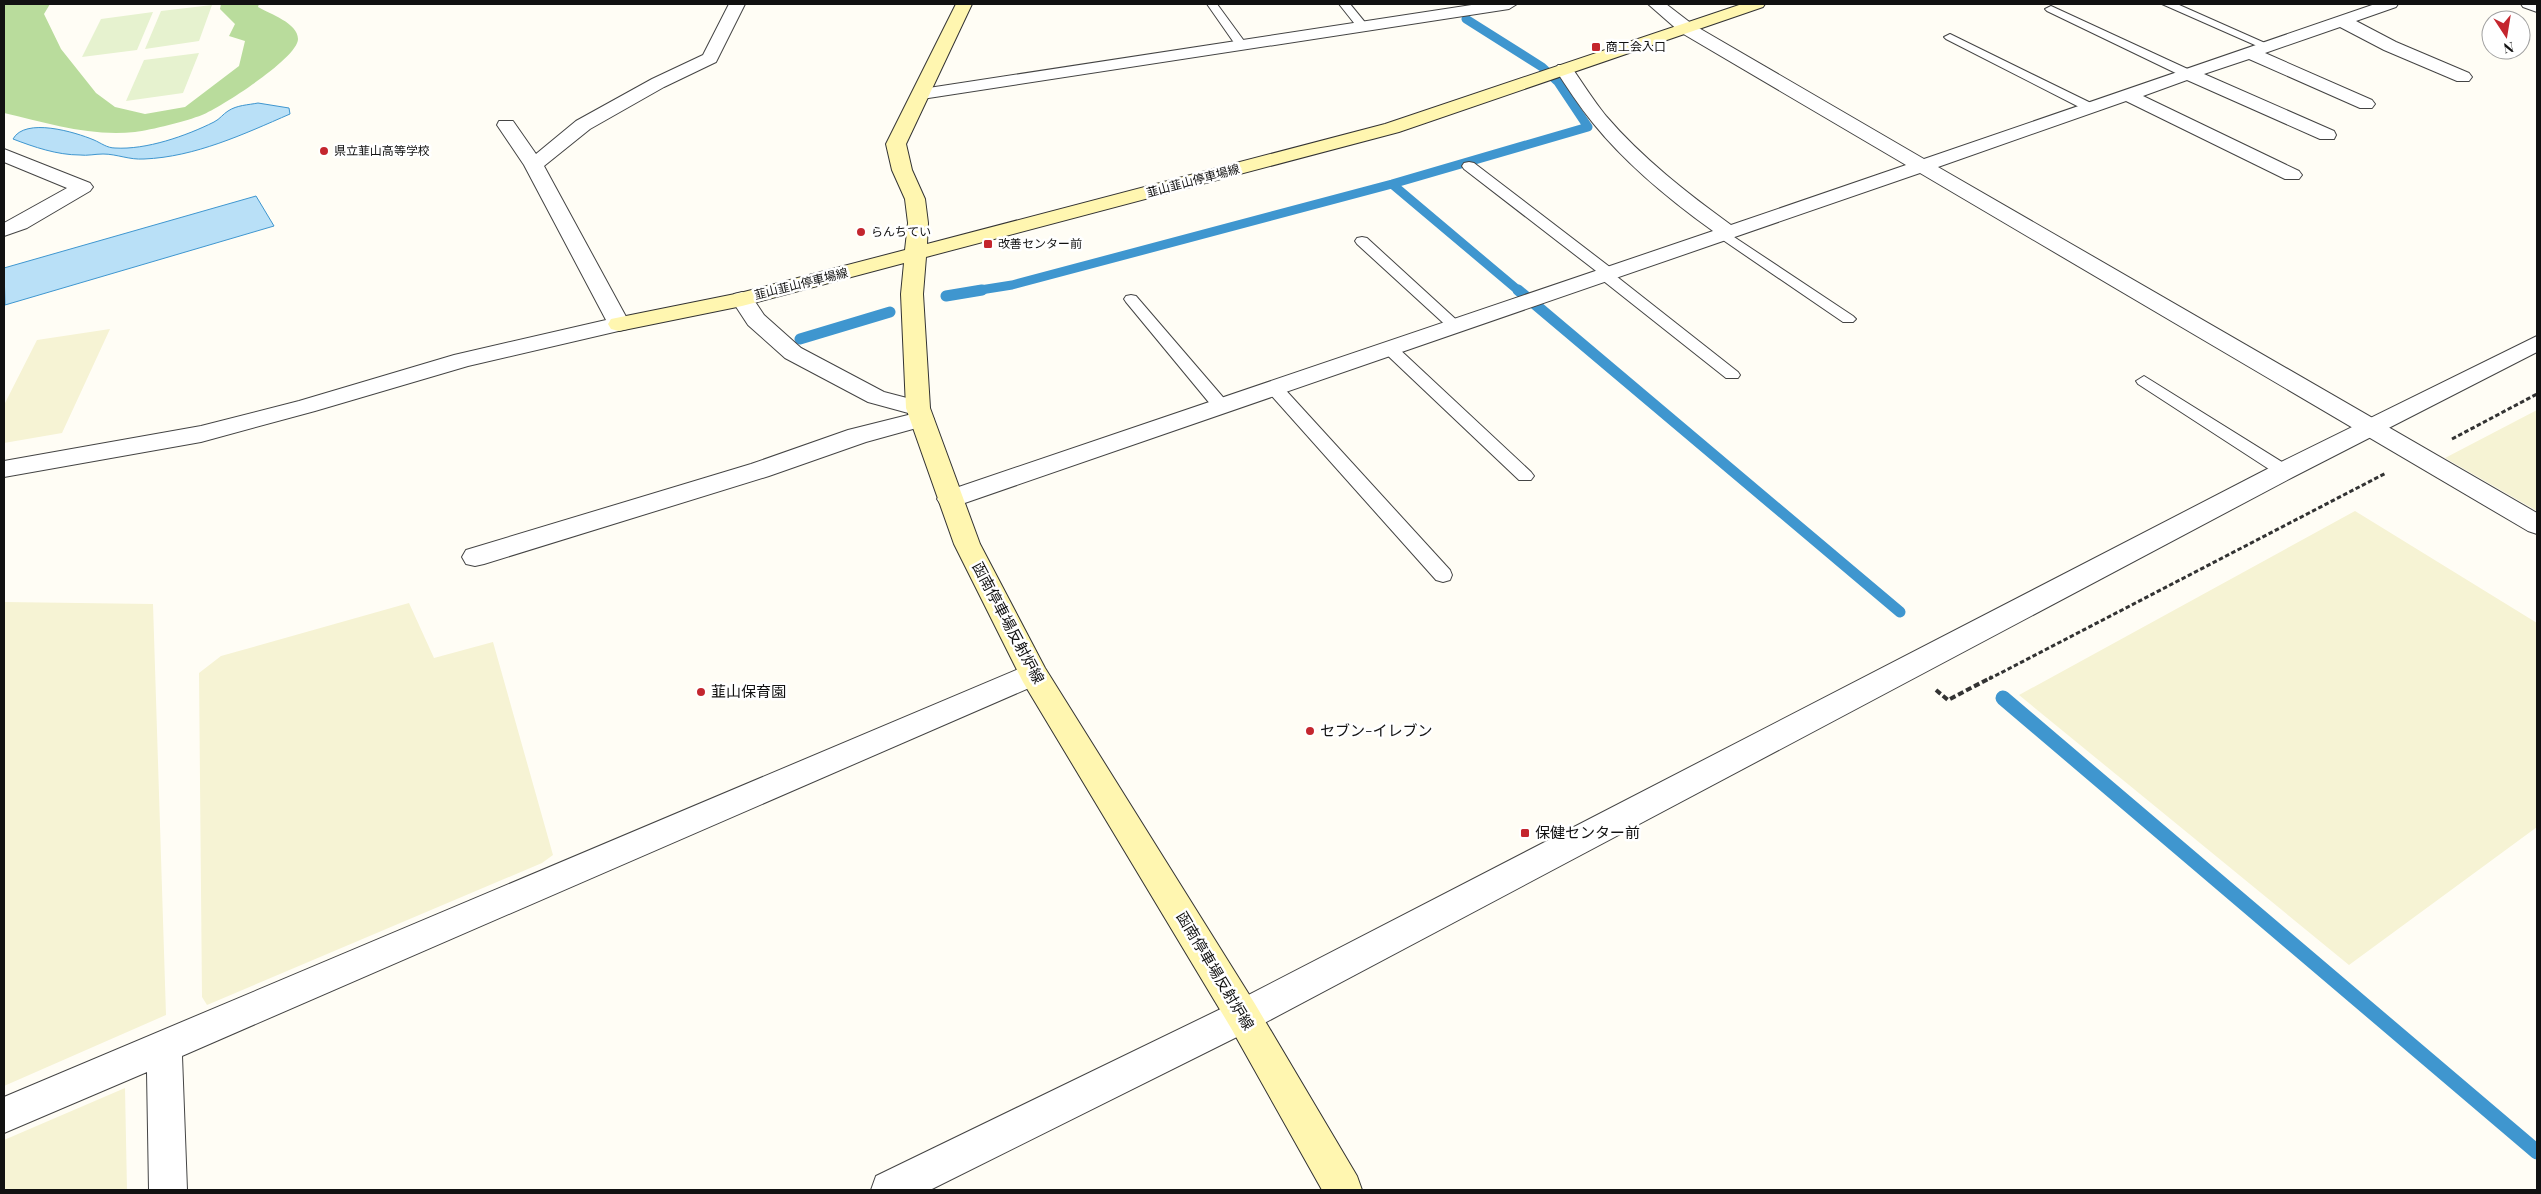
<svg xmlns="http://www.w3.org/2000/svg" width="2541" height="1194" viewBox="0 0 2541 1194" font-family="'Playfair Display','Noto Sans JP',serif">
  <rect width="100%" height="100%" fill="#fffdf5"/>
  <path fill="#f6f3d4" d="M110,329L62,433L4,443V405L37,340Z
    M2537,410V511L2445,458Z
    M2355,511L2537,623V827L2349,965L2019,695Z
    M4,602L153,604L166,1015L4,1086Z
    M409,603L434,658L493,642L553,855L542,863L207,1005L202,997L199,673L221,656Z
    M125,1088L127,1190H4V1140Z"/>
  <path fill="#b9dc9c" d="M4,4H50L44,14L61,49L96,93L115,107L145,114L185,107L239,66L245,41L229,36L235,24L220,9L221,4H259L258,7C270,14 298,23 298,39C298,58 221,107 202,115C187,121 151,130 135,132C91,137 47,123 4,113Z"/>
  <path fill="#e6f2cf" d="M212,5L199,41L145,49L161,11Z
    M153,12L137,50L82,57L101,19Z
    M199,53L183,93L126,101L144,60Z"/>
  <path fill="#b9e0f7" stroke="#3f96cf" d="M258,103L289,108L290,114C244,134 195,157 144,159C129,160 117,154 103,154C95,154 87,156 80,155C57,155 34,147 13,139C25,117 75,132 94,140C101,143 107,148 115,148C146,150 186,136 214,122C220,119 223,114 228,111C237,105 248,105 258,103Z
    M256,196L274,226L5,305L4,268Z"/>
  <g fill="none" stroke-linecap="round" stroke-linejoin="round">
    <path stroke="#3f96cf" stroke-width="9" d="M1392,184L1519,291
      M974,291L1012,285L1392,184L1588,127L1558,82L1542,67L1466,19"/>
    <path stroke="#3f96cf" stroke-width="11" d="M1518,290L1900,612
      M946,296L982,290
      M800,339L890,312"/>
    <path stroke="#3f96cf" stroke-width="15" d="M2003,698L2537,1152"/>
    <defs>
      <path id="service" d="M1207,4H1217L1247,45L1245,47H1237Z
        M1339,4H1350L1368,26L1366,28H1358Z
        M2162,4H2177L2274,47L2268,51L2264,49Z
        M2051,6L2192,71L2194,74L2188,78L2184,77L2047,11L2045,9Z
        M1950,34L2095,105L2097,108L2091,112L2087,111L1946,39L1944,37Z
        M1469,162L1474,163L1615,271L1617,274L1616,276L1738,372L1740,375L1738,378H1726L1601,279L1599,276L1600,274L1464,169L1462,166L1464,163Z
        M1725,231L1853,316L1856,319L1853,322H1843L1720,238L1718,235Z
        M1362,237L1367,238L1461,324L1464,327L1461,330H1451L1357,244L1355,241L1357,238Z
        M1131,295L1136,296L1228,403L1230,407L1228,411H1216L1126,302L1124,299L1126,296Z
        M1391,345L1397,347L1531,472L1534,476L1531,480H1519L1385,353L1383,350Z
        M2144,376L2290,467L2293,471L2290,475H2278L2138,384L2136,381Z
        M1275,384L1281,385L1450,570L1452,575L1450,580L1443,582L1436,580L1269,393L1267,389Z"/>
      <path id="minor" d="M729,4H745L716,62L664,87L590,129L544,166L630,324L627,329L468,366L315,411L201,442L4,477V461L201,426L299,401L454,355L606,320L524,165L497,125L499,121H513L536,154L576,121L652,79L703,55Z
        M1478,4H1517L1509,9L922,99L916,98L913,94L916,90L922,89Z
        M1648,4H1666L1692,24L1924,159L2375,4H2398L2396,7L2356,21L2396,42L2469,73L2472,77L2469,81H2457L2384,50L2340,27L2265,53L2372,100L2375,104L2372,108H2360L2249,59L2204,74L2334,131L2336,135L2334,139H2320L2187,80L2143,96L2299,171L2302,175L2299,179H2285L2126,101L1938,167L2537,513V534L2528,531L1920,173L959,505L950,508L941,505L937,499L941,493L1713,231C1670,200 1627,165 1593,123C1579,106 1567,87 1555,69L1558,65H1570C1582,82 1593,100 1606,116C1642,158 1687,193 1731,225L1906,165L1680,32Z
        M2521,4H2537V12L2523,7Z
        M4,149L90,183L93,187L90,191L27,228L4,236V223L67,188L4,162Z
        M742,292L750,294L764,315L801,348L884,392L926,403L930,408L927,413L934,419L931,424L866,442L769,476L484,564L475,566L466,564L462,557L466,550L751,464L848,430L912,414L868,402L785,358L748,325L731,299L734,294Z
        M1033,663L1043,666L1047,674L1043,682L182,1056L187,1190H149L147,1072L4,1133V1097Z"/>
      <path id="tertiary" d="M2537,336V352L2293,477L1255,1028L930,1190H871L876,1176L1231,1004L2275,465Z"/>
      <path id="secondary" d="M956,4H972L906,144L912,170L925,199L928,223L927,244L1385,124L1742,4H1765L1763,7L1399,132L926,257L923,294L930,408L980,544L1045,668L1255,1004L1357,1176L1362,1190H1322L1231,1028L1023,682L954,544L906,408L901,294L904,263L742,306L619,331L611,329L608,324L611,319L740,293L905,250L908,223L905,199L892,170L886,144Z"/>
    </defs>
    <use href="#service" stroke="#444" stroke-width="2"/>
    <use href="#minor" stroke="#444" stroke-width="2"/>
    <use href="#tertiary" stroke="#444" stroke-width="2"/>
    <use href="#secondary" stroke="#333" stroke-width="2"/>
    <path stroke="#333" stroke-width="3" stroke-dasharray="4.5 2.5" stroke-linecap="butt" d="M2452,439L2537,394
      M1989,679L2386,473"/>
    <path stroke="#333" stroke-width="4" stroke-dasharray="6 3" stroke-linecap="butt" d="M1936,690L1948,700L1992,677"/>
    <use href="#service" fill="#fff" fill-rule="evenodd"/>
    <use href="#minor" fill="#fff" fill-rule="evenodd"/>
    <use href="#tertiary" fill="#fff" fill-rule="evenodd"/>
    <use href="#secondary" fill="#fff6b0" fill-rule="evenodd"/>
  </g>
  <g fill="#c4262e" stroke="#fff" stroke-width="2">
    <rect x="1591" y="42" width="10" height="10" rx="2.5"/>
    <circle cx="324" cy="151" r="5"/>
    <circle cx="861" cy="232" r="5"/>
    <rect x="983" y="239" width="10" height="10" rx="2.5"/>
    <circle cx="701" cy="692" r="5"/>
    <circle cx="1310" cy="731" r="5"/>
    <rect x="1520" y="828" width="10" height="10" rx="2.5"/>
  </g>
  <g text-anchor="middle" stroke-width="5" stroke-linejoin="round" paint-order="stroke">
    <g font-size="12" fill="#111" stroke="#fff" text-anchor="start">
      <text x="1606" y="51">商工会入口</text>
      <text x="334" y="155">県立韮山高等学校</text>
      <text x="871" y="236">らんちてい</text>
      <text x="998" y="248">改善センター前</text>
    </g>
    <g font-size="12" fill="#111" stroke="#fff">
      <text transform="translate(1193 181) rotate(-15)" y="4">韮山韮山停車場線</text>
      <text transform="translate(801 284) rotate(-14)" y="4">韮山韮山停車場線</text>
    </g>
    <g font-size="15" fill="#111" stroke="#fff">
      <text transform="translate(1008 623) rotate(62)" y="5">函南停車場反射炉線</text>
      <text transform="translate(1215 971) rotate(59)" y="5">函南停車場反射炉線</text>
    </g>
    <g font-size="15" fill="#111" stroke="#fff" text-anchor="start">
      <text x="711" y="697">韮山保育園</text>
      <text x="1320" y="736">セブン-イレブン</text>
      <text x="1535" y="838">保健センター前</text>
    </g>
  </g>
  <rect width="2541" height="1194" fill="none" stroke="#111111" stroke-width="10"/>
  <g transform="translate(2506 35) rotate(168)"><circle r="24" fill="#ffffff" stroke="#a0a0a0"/>
  <path d="M0-4L9 19L0 12L-9 19Z" fill="#c4262e"/>
  <text y="-8" font-size="14" font-weight="bold" text-anchor="middle" fill="#111111">N</text>
  </g>
</svg>
